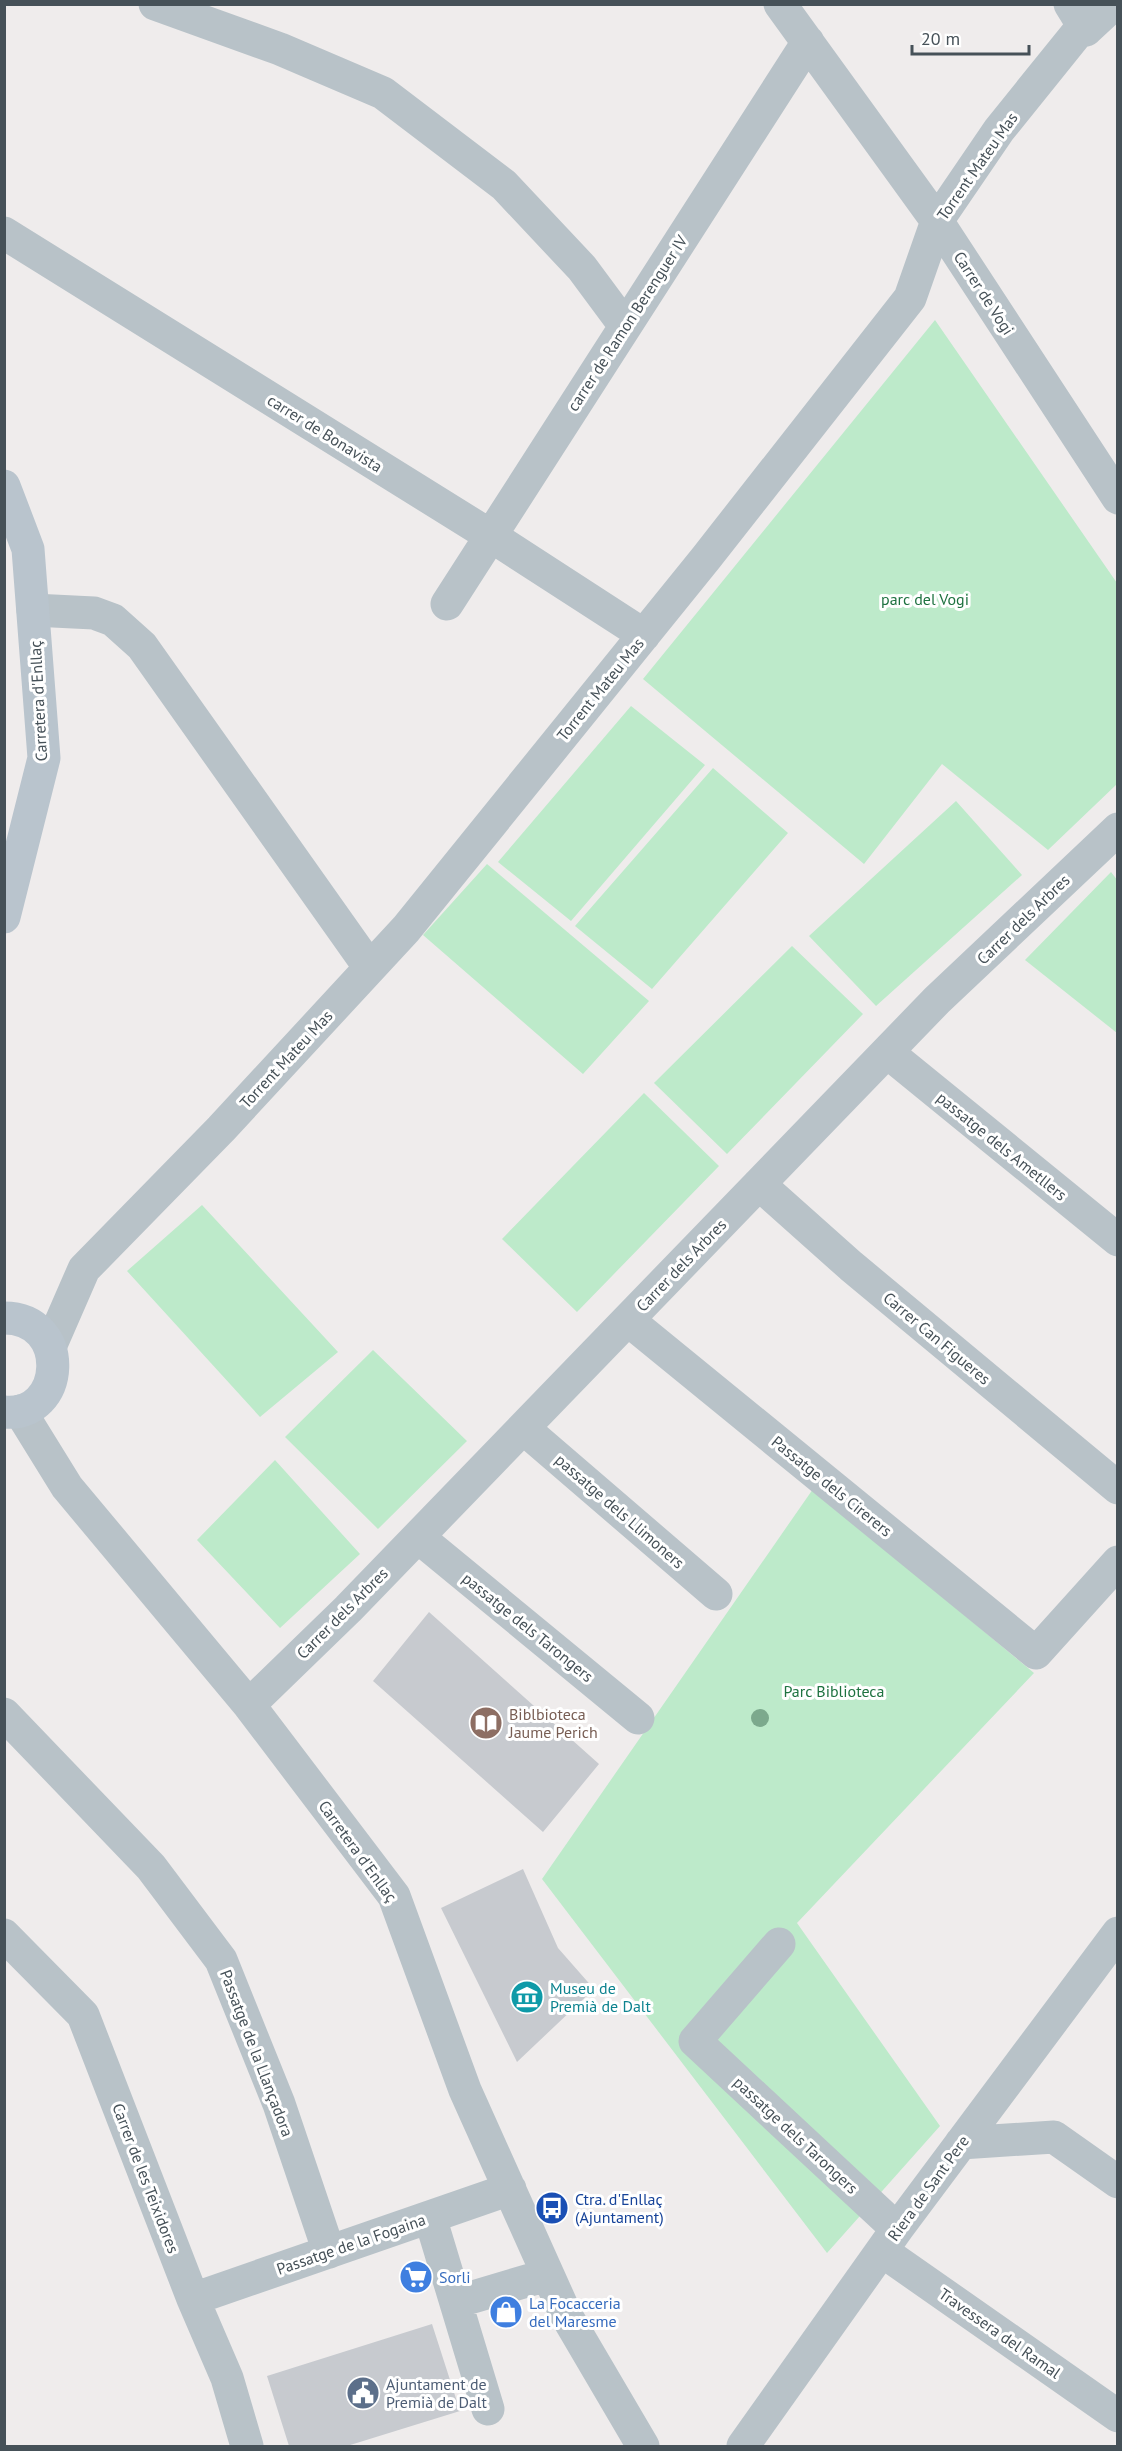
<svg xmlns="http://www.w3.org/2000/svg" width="1122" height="2451" viewBox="0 0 1122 2451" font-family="'PT Sans',sans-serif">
  <rect width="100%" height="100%" fill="#efecec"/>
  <path fill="#bdeaca" d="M935,320L1117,583V784L1048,850L942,764L864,864L643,679Z
    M631,706L705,765L571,921L498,862Z
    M713,768L788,833L652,989L575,926Z
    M956,801L1022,875L876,1006L809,936Z
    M487,864L649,1001L583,1074L423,935Z
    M1111,872L1118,881L1117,1033L1025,960Z
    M792,946L863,1014L727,1154L654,1083Z
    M644,1093L719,1166L577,1312L502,1239Z
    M202,1205L338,1352L260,1417L127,1271Z
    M373,1350L467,1441L378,1529L285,1437Z
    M275,1460L360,1554L280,1628L197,1540Z
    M813,1489L1034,1673L797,1923L940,2126L827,2253L542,1879Z"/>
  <path fill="#c7cacf" d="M429,1612L599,1764L543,1832L373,1681Z
    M523,1869L558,1948L594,1989L517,2062L441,1908Z
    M432,2324L460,2411L347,2446H289L267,2376Z"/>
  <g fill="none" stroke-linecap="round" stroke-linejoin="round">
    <path stroke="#b8c2c8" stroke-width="33" d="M155,4L280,49L383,93L504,185L582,268L625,326
      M780,4L937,221L1118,498
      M1070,4L1086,30
      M4,233L491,536L644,635
      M447,604L808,42
      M33,610L94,613L113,620L142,646L370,968
      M887,1052L1118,1240
      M759,1184L851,1266L1118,1488
      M628,1320L1036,1653L1118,1562
      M50,1347L84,1269L221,1129L406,929L706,558L910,298L937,221L999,130L1078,32L1086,30L1114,4
      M20,1411L67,1487L249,1705L394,1896L465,2090L566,2315L643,2446
      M523,1428L716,1594
      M418,1537L638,1718
      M249,1705L348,1609L937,1000L1118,829
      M4,1714L151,1867L221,1960L279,2104L329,2252
      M4,1935L83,2015L193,2299L227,2378L247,2446
      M779,1944L695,2041L897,2229
      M961,2143L1054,2137L1118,2182
      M430,2217L488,2409
      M882,2251L1118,2416
      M193,2299L510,2189
      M456,2302L547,2275
      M743,2446L897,2229L1118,1933"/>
    <path stroke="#b9c4cd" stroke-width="33" d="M4,486L28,549L44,758L4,917
      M4,1318C72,1318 66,1418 4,1412"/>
  </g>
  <circle fill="#7ca98d" cx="760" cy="1718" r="9"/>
  <defs>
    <symbol id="library-disc" viewBox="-11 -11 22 22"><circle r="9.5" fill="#8d6e63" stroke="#fff"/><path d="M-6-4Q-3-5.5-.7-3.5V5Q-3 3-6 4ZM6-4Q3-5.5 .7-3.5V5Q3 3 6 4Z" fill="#fff"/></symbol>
    <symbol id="museum-disc" viewBox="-11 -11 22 22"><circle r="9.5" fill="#0f9aa8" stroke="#fff"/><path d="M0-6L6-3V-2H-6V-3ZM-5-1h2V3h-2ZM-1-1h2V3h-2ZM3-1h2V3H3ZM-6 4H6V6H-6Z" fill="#fff"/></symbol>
    <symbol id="bus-disc" viewBox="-11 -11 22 22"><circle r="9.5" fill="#1a4fb4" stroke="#fff"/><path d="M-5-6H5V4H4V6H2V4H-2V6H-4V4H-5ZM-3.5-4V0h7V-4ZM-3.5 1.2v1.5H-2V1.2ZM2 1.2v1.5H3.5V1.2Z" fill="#fff"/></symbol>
    <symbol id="supermarket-disc" viewBox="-11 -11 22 22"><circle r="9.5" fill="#3f7fe0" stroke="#fff"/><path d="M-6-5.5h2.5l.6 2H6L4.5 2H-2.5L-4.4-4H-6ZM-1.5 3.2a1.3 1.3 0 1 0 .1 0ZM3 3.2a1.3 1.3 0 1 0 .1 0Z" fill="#fff"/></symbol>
    <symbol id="shop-disc" viewBox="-11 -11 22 22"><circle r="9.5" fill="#3f7fe0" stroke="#fff"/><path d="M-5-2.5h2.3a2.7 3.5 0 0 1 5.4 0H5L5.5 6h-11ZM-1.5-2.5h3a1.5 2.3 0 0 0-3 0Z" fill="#fff"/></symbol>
    <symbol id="civic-disc" viewBox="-11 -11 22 22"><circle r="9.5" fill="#5c6f8a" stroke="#fff"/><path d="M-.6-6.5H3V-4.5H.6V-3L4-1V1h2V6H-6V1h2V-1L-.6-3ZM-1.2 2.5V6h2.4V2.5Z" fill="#fff"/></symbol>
  </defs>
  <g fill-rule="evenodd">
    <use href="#library-disc" x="467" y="1704" width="38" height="38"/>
    <use href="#museum-disc" x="508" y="1978" width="38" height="38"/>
    <use href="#bus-disc" x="533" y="2189" width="38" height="38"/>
    <use href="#supermarket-disc" x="397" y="2258" width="38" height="38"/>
    <use href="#shop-disc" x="487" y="2293" width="38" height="38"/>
    <use href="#civic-disc" x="344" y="2374" width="38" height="38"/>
  </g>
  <g text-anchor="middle" stroke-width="6" stroke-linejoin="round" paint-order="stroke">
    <g font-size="16" fill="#465158" stroke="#fff">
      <text transform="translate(977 166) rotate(-55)" y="6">Torrent Mateu Mas</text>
      <text transform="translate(984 293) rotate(57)" y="6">Carrer de Vogi</text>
      <text transform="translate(627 323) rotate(-57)" y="6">carrer de Ramon Berenguer IV</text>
      <text transform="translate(325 433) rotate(32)" y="6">carrer de Bonavista</text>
      <text transform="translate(600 689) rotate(-51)" y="6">Torrent Mateu Mas</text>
      <text transform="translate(38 701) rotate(-93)" y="6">Carretera d'Enllaç</text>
      <text transform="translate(1023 919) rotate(-44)" y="6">Carrer dels Arbres</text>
      <text transform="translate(286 1059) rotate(-47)" y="6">Torrent Mateu Mas</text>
      <text transform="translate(1002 1146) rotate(39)" y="6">passatge dels Ametllers</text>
      <text transform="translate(681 1265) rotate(-46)" y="6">Carrer dels Arbres</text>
      <text transform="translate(937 1338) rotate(40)" y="6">Carrer Can Figueres</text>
      <text transform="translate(832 1486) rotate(39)" y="6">Passatge dels Cirerers</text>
      <text transform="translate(620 1511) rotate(41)" y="6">passatge dels Llimoners</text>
      <text transform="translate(342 1613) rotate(-45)" y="6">Carrer dels Arbres</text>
      <text transform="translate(528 1627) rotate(39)" y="6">passatge dels Tarongers</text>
      <text transform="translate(358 1851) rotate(54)" y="6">Carretera d'Enllaç</text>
      <text transform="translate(257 2053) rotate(69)" y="6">Passatge de la Llançadora</text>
      <text transform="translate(796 2135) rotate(43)" y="6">passatge dels Tarongers</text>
      <text transform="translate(146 2178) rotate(69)" y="6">Carrer de les Teixidores</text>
      <text transform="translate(928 2188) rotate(-54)" y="6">Riera de Sant Pere</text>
      <text transform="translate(351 2244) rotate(-19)" y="6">Passatge de la Fogaina</text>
      <text transform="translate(1000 2333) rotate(35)" y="6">Travessera del Ramal</text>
    </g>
    <g font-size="16" fill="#1e7240" stroke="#fff">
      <text x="925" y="605">parc del Vogi</text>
      <text x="834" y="1697">Parc Biblioteca</text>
    </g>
    <g font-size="16" fill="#785e54" stroke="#fff" text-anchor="start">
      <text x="509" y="1720">Biblbioteca<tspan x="509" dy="18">Jaume Perich</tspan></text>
    </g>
    <g font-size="16" fill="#0d838f" stroke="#fff" text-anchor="start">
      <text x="550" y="1994">Museu de<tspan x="550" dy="18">Premià de Dalt</tspan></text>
    </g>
    <g font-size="16" fill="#164399" stroke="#fff" text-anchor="start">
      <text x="575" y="2205">Ctra. d'Enllaç<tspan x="575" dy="18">(Ajuntament)</tspan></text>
    </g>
    <g font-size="16" fill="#366cbe" stroke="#fff" text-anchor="start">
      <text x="439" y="2283">Sorli</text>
      <text x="529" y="2309">La Focacceria<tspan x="529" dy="18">del Maresme</tspan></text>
    </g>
    <g font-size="16" fill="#4e5e75" stroke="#fff" text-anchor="start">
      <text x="386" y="2390">Ajuntament de<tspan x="386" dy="18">Premià de Dalt</tspan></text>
    </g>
  </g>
  <rect width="1122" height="2451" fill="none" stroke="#465158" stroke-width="12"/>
  <path d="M912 45v9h117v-9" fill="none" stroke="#465158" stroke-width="3"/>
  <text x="921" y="45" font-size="18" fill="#465158" stroke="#ffffff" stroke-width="4.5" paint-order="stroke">20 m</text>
</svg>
